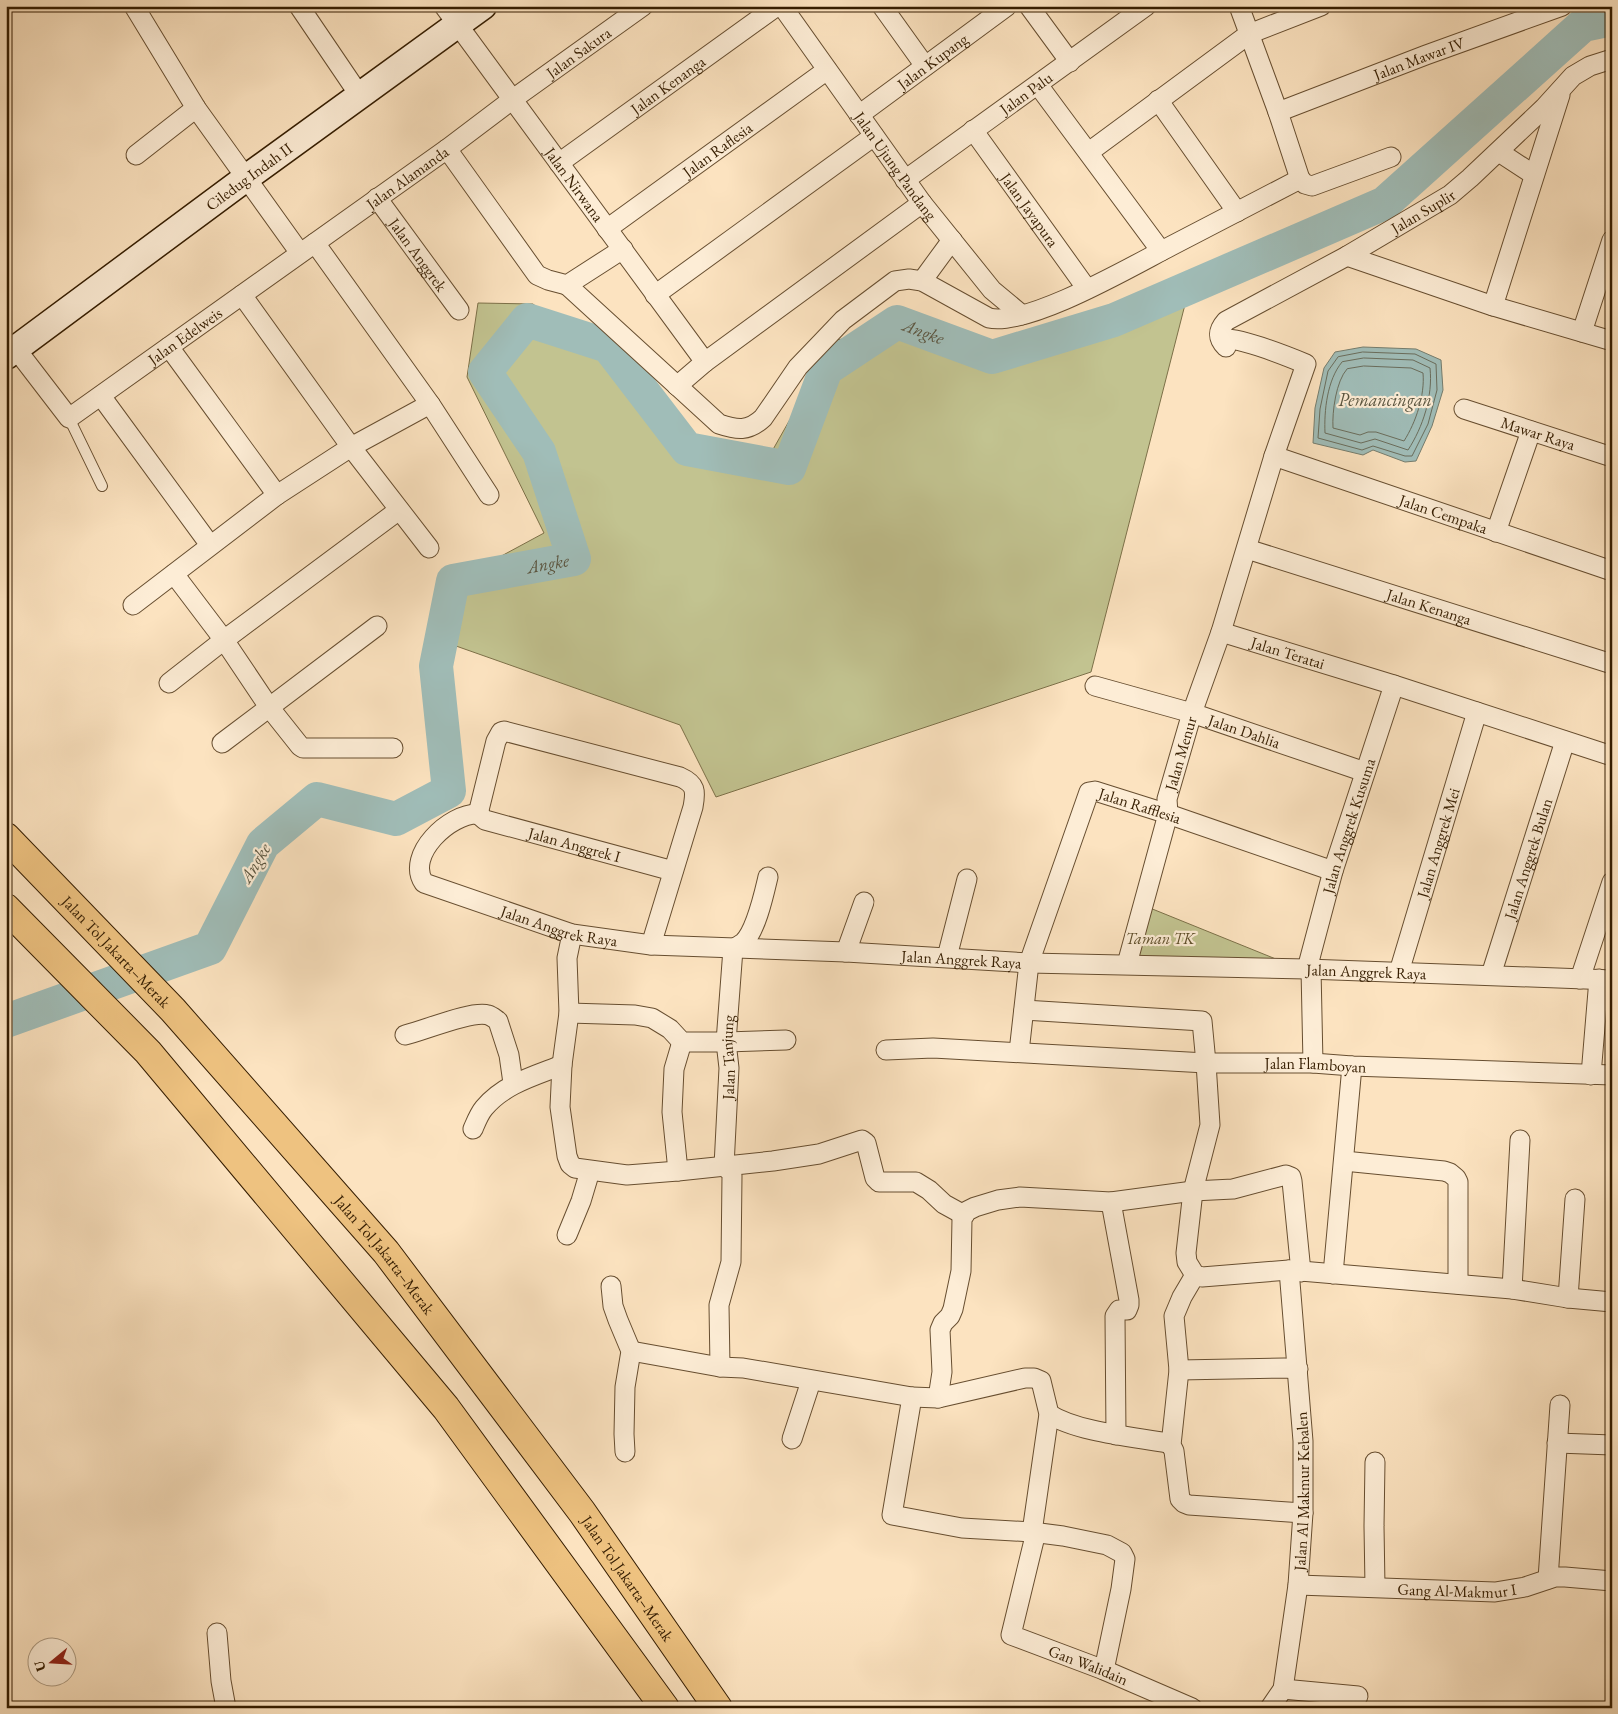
<svg xmlns="http://www.w3.org/2000/svg" width="1618" height="1714" viewBox="0 0 1618 1714" font-family="'EB Garamond',serif">
  <rect width="100%" height="100%" fill="#fce3c0"/>
  <filter id="stains"><feTurbulence type="fractalNoise" baseFrequency=".004" numOctaves="4"/><feColorMatrix values="0 0 0 0 .2 0 0 0 0 .09 0 0 0 0 .02 0 0 0 .5 -.17"/></filter>
  <radialGradient id="worn" r=".72"><stop offset=".6" stop-color="#630" stop-opacity="0"/><stop offset="1" stop-color="#630" stop-opacity=".3"/></radialGradient>
  <path fill="#c2c390" stroke="#7c7048" d="M1190,285L1091,672L716,797L680,725L439,640L444,587L544,533L467,377L478,303L533,304L628,384L692,454L767,460L835,340L901,332L983,370Z
    M1145,906L1298,968L1129,961Z"/>
  <path fill="#a0bdb8" stroke="#757d6e" d="M1363,347L1416,349L1441,360L1443,390L1432,426L1416,461L1405,462L1373,450L1363,455L1313,443L1315,408L1324,368L1335,352Z"/>
  <g fill="none" stroke-linecap="round" stroke-linejoin="round">
    <path stroke="#6a6d5c" stroke-width="1" d="M1363,352L1415,354L1436,364L1437,390L1428,424L1412,456H1405L1373,446L1362,450L1318,438L1320,409L1328,371L1338,357Z
      M1364,358L1413,360L1430,368C1433,396 1423,427 1408,450L1375,439L1361,443L1325,433C1324,411 1327,380 1342,362Z
      M1364,366L1411,368L1423,373C1425,395 1416,422 1404,441L1376,432H1368L1360,435L1333,428C1332,412 1336,381 1347,369Z"/>
    <path stroke="#a0bdb8" stroke-width="34" id="s1" d="M6,1021L210,948L263,844L317,799L396,819L449,791L436,666L453,581L574,559L539,452L485,372L527,320L608,346L687,449L789,468L826,369L897,322L992,357L1114,320L1385,203L1583,25L1612,19"/>
    <defs>
      <path id="lane" d="M69,418L102,486"/>
      <g id="street">
        <path d="M134,6L196,108L300,253"/>
        <path d="M299,6L360,96"/>
        <path id="s2" d="M444,6L705,362"/>
        <path id="s3" d="M782,6L922,203L992,290L1022,315"/>
        <path d="M882,6L925,66"/>
        <path d="M1029,6L1070,62"/>
        <path d="M1239,6L1278,112L1300,179"/>
        <path d="M1038,85L1161,251"/>
        <path d="M1158,100L1237,212"/>
        <path id="s4" d="M1278,112L1426,55L1562,6"/>
        <path id="s5" d="M859,115L1007,6"/>
        <path id="s6" d="M973,130L1087,289"/>
        <path d="M447,149L537,275L548,280L567,285L623,249"/>
        <path d="M1089,152L1249,34L1321,6"/>
        <path d="M1499,152L1534,175"/>
        <path d="M136,155L196,108"/>
        <path id="s7" d="M559,163L777,6"/>
        <path id="s8" d="M905,180L1146,6"/>
        <path id="s9" d="M377,198L459,310"/>
        <path id="s10" d="M607,229L827,70"/>
        <path d="M315,243L430,404L489,495"/>
        <path d="M1347,256L1493,306L1612,341"/>
        <path d="M922,281L952,240"/>
        <path d="M567,285L719,424C737,430 748,432 763,418L798,367L822,342L843,320L895,281L909,279L922,281L989,318C1028,327 1134,265 1171,246C1214,224 1257,201 1300,179L1305,184L1312,186L1391,157"/>
        <path d="M242,295L351,447L429,548"/>
        <path d="M655,295L874,136"/>
        <path d="M1493,306L1560,95"/>
        <path d="M1582,332L1612,240"/>
        <path d="M169,347L277,495"/>
        <path id="s11" d="M1226,347C1217,338 1218,330 1226,321L1347,256L1450,195L1470,178L1544,108L1573,76L1590,66L1612,59"/>
        <path id="s12" d="M16,349L69,418L447,149L513,99L643,6"/>
        <path d="M677,386L705,362L922,203"/>
        <path d="M101,396L210,545"/>
        <path id="s13" d="M1464,409L1612,457"/>
        <path id="s14" d="M1274,456L1612,571"/>
        <path d="M1496,532L1531,431"/>
        <path id="s15" d="M1247,549L1612,664"/>
        <path d="M174,574L224,640L269,707L300,746L303,748H393"/>
        <path d="M133,605L277,495L351,447L430,404"/>
        <path id="s16" d="M1221,632L1394,685L1612,756"/>
        <path d="M169,683L224,640L399,510"/>
        <path id="s17" d="M1095,686L1192,713L1365,772"/>
        <path d="M222,743L377,626"/>
        <path id="s18" d="M478,814C450,813 405,855 424,883L572,934L651,945L846,952L1029,963L1307,969L1612,980"/>
        <path d="M478,814L496,741L501,732L504,731L680,777C696,784 696,791 693,807L651,945"/>
        <path id="s19" d="M478,814L485,820L673,871"/>
        <path d="M572,934L567,958L569,1013L562,1065L560,1107L567,1156L570,1164L575,1168L627,1175L678,1171L773,1161L819,1154L862,1140L866,1143L875,1178L879,1182H916L929,1190L944,1204L964,1215"/>
        <path d="M846,952L864,902"/>
        <path d="M947,957L967,879"/>
        <path id="s20" d="M1127,964L1168,814L1167,799L1192,713L1221,632L1274,456L1306,364C1289,357 1239,337 1221,339"/>
        <path id="s21" d="M1307,969L1333,871L1394,685"/>
        <path d="M1311,969L1313,1063"/>
        <path id="s22" d="M1399,972L1477,712"/>
        <path id="s23" d="M1491,975L1565,741"/>
        <path d="M1580,979L1612,882"/>
        <path d="M1024,1010L1202,1021L1206,1063L1210,1125L1193,1191L1186,1253L1187,1262L1195,1275L1202,1277L1289,1270L1512,1289L1568,1298L1612,1302"/>
        <path d="M569,1013L635,1015L652,1018L670,1029L682,1042H726L786,1040"/>
        <path d="M405,1035C423,1031 472,1010 488,1015C492,1016 495,1019 498,1021L509,1055L513,1083"/>
        <path id="s24" d="M886,1050L933,1048L1206,1063H1313L1352,1066L1612,1075"/>
        <path id="s25" d="M1019,1052L1029,963L1089,792L1095,791L1168,814L1333,871"/>
        <path d="M1591,1075L1599,979"/>
        <path d="M473,1129C476,1122 479,1114 484,1108C504,1084 534,1076 562,1065"/>
        <path d="M1344,1161L1444,1171L1450,1173L1456,1178L1458,1182V1284"/>
        <path id="s26" d="M724,1166L729,1068L726,1042L733,949C736,947 740,945 743,943C756,931 764,894 768,877"/>
        <path d="M678,1171L672,1112L674,1069L682,1042"/>
        <path d="M1111,1202L1129,1300V1305L1127,1310H1119L1115,1316L1116,1435"/>
        <path d="M567,1235L581,1201L590,1171"/>
        <path d="M1333,1274L1352,1066"/>
        <path d="M1195,1275L1182,1297L1174,1316L1179,1370L1171,1445L1174,1451L1180,1499L1184,1503L1189,1505L1303,1513"/>
        <path d="M611,1286L613,1306L618,1320L631,1351L625,1387L624,1434L625,1452"/>
        <path d="M1512,1289L1520,1140"/>
        <path d="M1568,1298L1575,1199"/>
        <path d="M631,1351L720,1367L743,1368L912,1397L938,1398L1025,1378H1034L1041,1381L1049,1414L1032,1532"/>
        <path d="M720,1367L719,1305L731,1262L732,1176L731,1172L724,1166"/>
        <path d="M1179,1370L1284,1368L1298,1369"/>
        <path d="M912,1397L892,1515L962,1528L1032,1532L1063,1536L1107,1545L1122,1553L1125,1559L1121,1589L1104,1670"/>
        <path d="M938,1398L942,1372L940,1330L943,1323L950,1316L953,1309L961,1271L962,1219L967,1211L975,1207L998,1200L1020,1197L1111,1202L1193,1191L1233,1189L1286,1175L1291,1177L1292,1181L1301,1272"/>
        <path d="M1049,1414C1077,1432 1134,1437 1167,1443L1171,1445"/>
        <path d="M792,1439L811,1381"/>
        <path d="M1557,1443L1612,1445"/>
        <path d="M1375,1462L1374,1526L1375,1587"/>
        <path id="s27" d="M1036,1532L1011,1635L1104,1670L1192,1708"/>
        <path d="M1548,1579L1560,1405"/>
        <path id="s28" d="M1298,1585L1495,1592L1525,1587L1555,1577H1565L1612,1581"/>
        <path d="M217,1633L221,1681L226,1708"/>
        <path d="M1283,1689L1358,1696"/>
        <path id="s29" d="M1270,1708L1283,1689L1298,1585L1303,1513V1441L1289,1270"/>
      </g>
      <g id="secondary">
        <path id="s30" d="M6,356L246,178L483,6"/>
      </g>
      <g id="highway">
        <path id="s31" d="M6,837L173,1010L386,1252L582,1512L718,1708"/>
        <path d="M6,908L148,1052L446,1408L665,1708"/>
      </g>
    </defs>
    <use href="#lane" stroke="#674e30" stroke-width="12"/>
    <use href="#street" stroke="#674e30" stroke-width="21"/>
    <use href="#secondary" stroke="#351d00" stroke-width="29"/>
    <use href="#highway" stroke="#351d00" stroke-width="30"/>
    <use href="#lane" stroke="#fdedd6" stroke-width="10"/>
    <use href="#street" stroke="#fdedd6" stroke-width="19"/>
    <use href="#secondary" stroke="#fdedd6" stroke-width="26"/>
    <use href="#highway" stroke="#eec280" stroke-width="28"/>
  </g>
  <g text-anchor="middle" stroke-width="4.5" stroke-linejoin="round" paint-order="stroke">
    <g font-size="16" fill="#351d00" stroke="#fdedd6">
      <text dy="6" stroke="none"><textPath href="#s12" startOffset="714">Jalan Sakura</textPath></text>
      <text dy="6" stroke="none"><textPath href="#s4" startOffset="151">Jalan Mawar IV</textPath></text>
      <text dy="6" stroke="none"><textPath href="#s5" startOffset="91">Jalan Kupang</textPath></text>
      <text dy="6" stroke="none"><textPath href="#s7" startOffset="134">Jalan Kenanga</textPath></text>
      <text dy="6" stroke="none"><textPath href="#s8" startOffset="149">Jalan Palu</textPath></text>
      <text dy="6" stroke="none"><textPath href="#s10" startOffset="136">Jalan Raflesia</textPath></text>
      <text dy="6" stroke="none"><textPath href="#s3" startOffset="196">Jalan Ujung Pandang</textPath></text>
      <text dy="6" stroke="none"><textPath href="#s30" startOffset="302">Ciledug Indah II</textPath></text>
      <text dy="6" stroke="none"><textPath href="#s12" startOffset="502">Jalan Alamanda</textPath></text>
      <text dy="6" stroke="none"><textPath href="#s2" startOffset="221">Jalan Nirwana</textPath></text>
      <text dy="6" stroke="none"><textPath href="#s6" startOffset="98">Jalan Jayapura</textPath></text>
      <text dy="6" stroke="none"><textPath href="#s11" startOffset="255">Jalan Suplir</textPath></text>
      <text dy="6" stroke="none"><textPath href="#s9" startOffset="70">Jalan Anggrek</textPath></text>
      <text dy="6" stroke="none"><textPath href="#s12" startOffset="229">Jalan Edelweis</textPath></text>
      <text dy="6" stroke="none"><textPath href="#s13" startOffset="78">Mawar Raya</textPath></text>
      <text dy="6" stroke="none"><textPath href="#s14" startOffset="179">Jalan Cempaka</textPath></text>
      <text dy="6" stroke="none"><textPath href="#s15" startOffset="191">Jalan Kenanga</textPath></text>
      <text dy="6" stroke="none"><textPath href="#s16" startOffset="70">Jalan Teratai</textPath></text>
      <text dy="6" stroke="none"><textPath href="#s17" startOffset="156">Jalan Dahlia</textPath></text>
      <text dy="6" stroke="none"><textPath href="#s20" startOffset="218">Jalan Menur</textPath></text>
      <text dy="6" stroke="none"><textPath href="#s25" startOffset="324">Jalan Rafflesia</textPath></text>
      <text dy="6" stroke="none"><textPath href="#s21" startOffset="149">Jalan Anggrek Kusuma</textPath></text>
      <text dy="6" stroke="none"><textPath href="#s22" startOffset="135">Jalan Anggrek Mei</textPath></text>
      <text dy="6" stroke="none"><textPath href="#s19" startOffset="102">Jalan Anggrek I</textPath></text>
      <text dy="6" stroke="none"><textPath href="#s23" startOffset="122">Jalan Anggrek Bulan</textPath></text>
      <text dy="6" stroke="none"><textPath href="#s18" startOffset="244">Jalan Anggrek Raya</textPath></text>
      <text dy="6" stroke="none"><textPath href="#s31" startOffset="159">Jalan Tol Jakarta–Merak</textPath></text>
      <text dy="6" stroke="none"><textPath href="#s18" startOffset="649">Jalan Anggrek Raya</textPath></text>
      <text dy="6" stroke="none"><textPath href="#s18" startOffset="1054">Jalan Anggrek Raya</textPath></text>
      <text dy="6" stroke="none"><textPath href="#s26" startOffset="109">Jalan Tanjung</textPath></text>
      <text dy="6" stroke="none"><textPath href="#s24" startOffset="430">Jalan Flamboyan</textPath></text>
      <text dy="6" stroke="none"><textPath href="#s31" startOffset="564">Jalan Tol Jakarta–Merak</textPath></text>
      <text dy="6" stroke="none"><textPath href="#s29" startOffset="222">Jalan Al Makmur Kebalen</textPath></text>
      <text dy="6" stroke="none"><textPath href="#s31" startOffset="969">Jalan Tol Jakarta–Merak</textPath></text>
      <text dy="6" stroke="none"><textPath href="#s28" startOffset="159">Gang Al-Makmur I</textPath></text>
      <text dy="6" stroke="none"><textPath href="#s27" startOffset="189">Gan Walidain</textPath></text>
    </g>
    <g font-size="16" font-style="italic" fill="#5f4f2b" stroke="#fdedd6">
      <text x="1160" y="944">Taman TK</text>
    </g>
    <g font-size="18" font-style="italic" fill="#5a5540" stroke="#fdedd6">
      <text dy="6" stroke="none"><textPath href="#s1" startOffset="1694">Angke</textPath></text>
      <text x="1385" y="406">Pemancingan</text>
      <text dy="6" stroke="none"><textPath href="#s1" startOffset="854">Angke</textPath></text>
      <text transform="translate(255 863) rotate(-59)" y="6">Angke</text>
    </g>
  </g>
  <rect width="1618" height="1714" fill="none" stroke="#fce3c0" stroke-width="25"/>
  <rect x="8" y="8" width="1603" height="1699" fill="none" stroke="#351d00" stroke-width="2.5"/>
  <rect x="12" y="12" width="1593" height="1689" fill="none" stroke="#351d00"/>
  <g transform="translate(52 1662) rotate(252)"><circle r="24" fill="#fdedd6" stroke="#ad9a80"/>
  <path d="M0-4L9 19L0 12L-9 19Z" fill="#8f2418"/>
  <text y="-8" font-size="14" font-weight="bold" text-anchor="middle" fill="#351d00">U</text>
  </g>
  <rect width="100%" height="100%" filter="url(#stains)"/>
  <rect width="100%" height="100%" fill="url(#worn)"/>
</svg>
